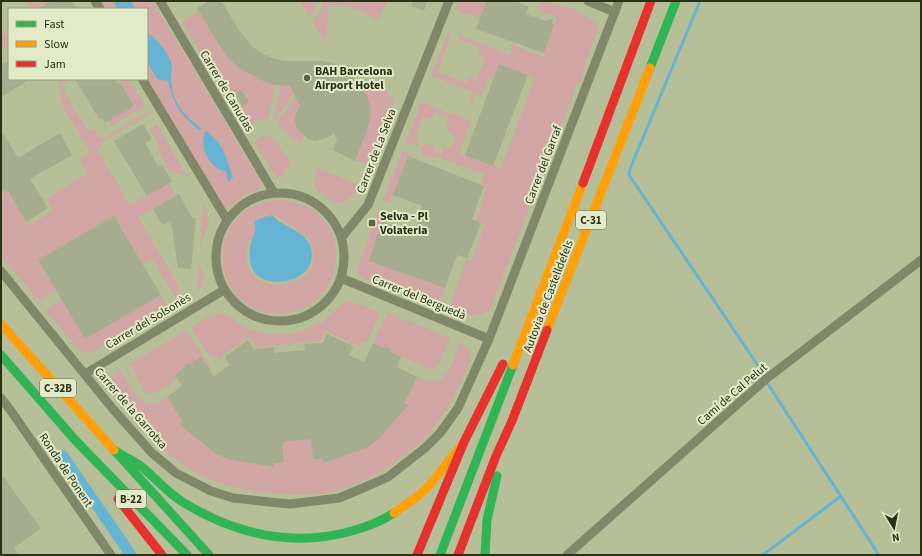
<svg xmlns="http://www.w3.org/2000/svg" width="922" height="556" viewBox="0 0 922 556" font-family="'Source Sans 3',sans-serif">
  <rect width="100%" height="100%" fill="#b7bf98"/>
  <path fill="#d1a6a5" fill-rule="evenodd" d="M27,1H51L39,9H32Z
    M99,1H153L261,182L260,187L257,190L245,195L231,206L227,207L223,206L147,79V9H104Z
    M300,1H317L313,13L309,16Z
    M324,1H389L377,20C362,10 347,5 329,5L326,43L312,21L321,11Z
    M458,1H486L480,17L470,14L465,15L457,11L456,6Z
    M541,1C553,1 563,10 573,8L579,14L589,18L597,25L596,34L582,72V81L578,82L490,310C477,321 463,312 450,306L467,258L472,261L485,225L476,221L484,197V192L486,187L481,185L485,174L434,156L433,157C426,157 422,156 420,149L425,144L434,146L435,153L441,155L444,147L451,150L456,136C452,135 445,129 447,124C448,122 449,120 450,118L434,112L432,120L423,117L415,137L420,139L417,146L406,143L421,102L453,115L454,113L463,117V119L471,122L459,153L501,168L535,78L499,64L494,79L488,77L482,96L475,93L472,104L469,103L473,92L431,76L449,31L451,35L438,72L466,83L469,76L477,79L485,58L478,55L480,47L458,39L459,35L510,55L513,45L543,57L557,17L537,10Z
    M199,12C221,49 232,70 275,85L268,119H261L246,127L235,109L248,102L242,91L232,96L224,83L220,85L182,22Z
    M1,27L9,40V45L1,50Z
    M56,79H65L67,82L61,86L88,132L94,129L101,140L148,112L150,114L102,142L103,145L97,149L130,205L169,183L176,196L138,217L180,288L177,290L180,295L183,293L187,299L179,303L152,259L143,264L114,216L38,260L56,290L39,301L1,256V193L8,191L28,226L53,211L46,199L88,173L79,158L90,152L63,107L59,84Z
    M119,79H128L146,106L111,126L108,121L134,106Z
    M378,79L394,101L369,165L355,161C366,134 377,116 362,88Z
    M281,86H290L294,93L274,121L273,120Z
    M296,97L300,105C291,115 295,127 304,136L301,143C291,139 286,129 277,123Z
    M157,125L187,176L177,172L170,171L157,148L160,146L150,129Z
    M264,136L272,137L287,157L291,160L281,179L273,173L254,141Z
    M403,151L413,155L412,158L408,157L390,203L383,200Z
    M317,168L358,185L354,195L342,203H336L314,188Z
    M281,200C290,202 299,203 308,207C360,237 336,317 274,314C265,314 256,309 249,305C216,285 214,238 242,214C253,204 267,201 281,200ZM274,213C284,223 300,227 308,239C340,290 228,309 249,240L252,241C250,247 250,253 250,259C254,299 328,282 308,242C301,228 282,228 272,215Z
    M203,204C213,217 208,225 203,238C201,243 201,249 200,254Z
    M378,211L385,214L369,261L445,288L440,304C432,301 410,296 405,291L377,281L372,282L359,275L357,270Z
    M199,264C207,278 205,281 197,293Z
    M161,295L169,308L105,346L103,345C96,349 88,357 80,351L45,310L62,299L85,339Z
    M347,301L361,305L380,313L367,342L363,341L360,347L326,331L321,341L257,347L249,337L222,356L224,358L221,360L210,356L191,328C199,323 209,315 218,314C228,313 234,322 242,326C257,334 274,336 290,334C300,332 307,329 315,325C317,324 319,324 321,323C325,321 328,318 331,315C336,311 340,304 347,301Z
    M388,313L450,338L438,366L433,369L427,368L391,352L389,347L384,348L373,343Z
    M186,331L212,369L210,370L201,357L191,364H186C184,377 160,394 147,394L129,364Z
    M460,343C476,351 471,360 465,373C456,393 446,413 432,430C407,459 359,489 321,494C305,496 289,495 273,493C246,491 218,485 195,472C159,450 138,424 112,393C107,381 110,377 120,370C127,381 139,408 156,404C160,403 164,399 167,397L183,422L180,424L215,453L227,459L273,467L274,463H284L282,442L311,439L313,459H323L324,463L367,448L378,440L407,405L404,404L417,377C447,391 452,365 460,343Z"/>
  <path fill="#66b4d3" d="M114,1H131L135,9H117Z
    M147,33C159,40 170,54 172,68C172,70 171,74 171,77C171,86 173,96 178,104C183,114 192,121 201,128L200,131C179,114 175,106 168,81L157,79L147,62Z
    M206,131C227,148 224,155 233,177L228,182L226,171C210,170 197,144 206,131Z
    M272,215C285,231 317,231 311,261C307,283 264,290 253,270C249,263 249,250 251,243C252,239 255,235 255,231C256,228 255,225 254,222L259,219Z"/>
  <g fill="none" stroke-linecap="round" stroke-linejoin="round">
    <path stroke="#66b4d3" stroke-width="3" d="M700,1L630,169L629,175L759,367L763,375
      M766,381L879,555
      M763,555L841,496"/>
    <path stroke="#66b4d3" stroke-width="11" d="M63,456L131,555"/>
  </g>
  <path fill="#a6ac8e" d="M51,1H72L77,9H39Z
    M209,1H221L241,33L254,48L263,54L275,59L287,61H323L333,63L349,72L362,88L367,96L370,106V117L367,131L355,161L333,150L337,139L333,133L329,137L315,141L308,139L298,130L295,122V115L300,105L290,86L275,85L263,81L241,69L230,60L221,48L197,8Z
    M413,1H427L424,11L411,6Z
    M486,1H515L529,7L526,14L545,21L553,18L552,24L554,25L544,53L476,29Z
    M9,61V79H28L29,80L1,97V66Z
    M499,64L528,75L493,166L465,155Z
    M75,79H115L118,84L120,82L134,106L105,123L102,118L99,119Z
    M242,91L249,102L242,106L235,94Z
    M143,124L152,139L145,143L158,166L162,164L172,182L147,196L114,141Z
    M1,130L18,158L60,133L72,155L30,179L48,208L26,222L8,191L5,193L1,187Z
    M408,156L484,186L472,219L481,223L467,258L457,255L445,288L369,261L382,221L410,232L417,224L420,216L422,206L393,195Z
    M179,194L192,218H196L191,269L178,268L171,221L162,225L153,209Z
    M114,216L161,295L85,339L38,260Z
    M327,334L353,346L349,355L364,362L373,343L384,348L389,347L391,352L401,357L397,367L417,377L404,404L408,405L378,440L366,448L323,463V459H313L311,439L282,442L284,463H274V467L227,459L215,453L179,424L183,422L167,397L182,386L175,375L185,367L186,364H191L201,357L214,376L230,365L225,357L248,340L254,349L274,347V353L305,350L304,344L323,343Z
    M1,474L41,528L14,548L19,555H1Z"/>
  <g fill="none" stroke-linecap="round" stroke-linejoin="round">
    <path stroke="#818869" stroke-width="9" d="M95,1L100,9
      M160,1L274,193
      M588,1L615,12
      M142,79L227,220
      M216 257a64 64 0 1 1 128 0a64 64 0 1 1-128 0Z
      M342,237L368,205L449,1
      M1,271L112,408L152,453L176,473L211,491L233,498L269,502L290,504L339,498L363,488L388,477L425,448L440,433L458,408L489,339L619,1
      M341,278L489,339
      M85,374L224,290
      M1,398L11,411L111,555
      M567,555L766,379L921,260"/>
    <path stroke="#30b455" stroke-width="9" d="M650,68L676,1
      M1,355L76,441L187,555
      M114,450L209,555
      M116,451C124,457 134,461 142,467C155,478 166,491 181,501C234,534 291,548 352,531C366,527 382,521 394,513
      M440,555L513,365
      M485,555L487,520L497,476"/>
    <path stroke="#ff9f0a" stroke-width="9" d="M1,324L114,450
      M547,330L650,68
      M513,365L583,183
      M394,513L417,497L430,485L464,442"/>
    <path stroke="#e5322d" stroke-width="9" d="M583,183L651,1
      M118,499L162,555
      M417,555L464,442L503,364
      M458,555L496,456L512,421L547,330"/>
  </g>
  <g fill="#5c6343" stroke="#e3eac8" stroke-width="1.5">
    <circle cx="307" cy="78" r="4"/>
    <rect x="368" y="219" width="8" height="8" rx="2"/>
  </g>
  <g text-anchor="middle" stroke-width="4" stroke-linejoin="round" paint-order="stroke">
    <g fill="#e3eac8" stroke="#62684b" stroke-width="1">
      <rect x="576" y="211" width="30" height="18" rx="3"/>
      <rect x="40" y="379" width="36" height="18" rx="3"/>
      <rect x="116" y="490" width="30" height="18" rx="3"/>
    </g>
    <g font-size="11" font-weight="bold" fill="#2b3115">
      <text x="591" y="224">C-31</text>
      <text x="58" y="392">C-32B</text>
      <text x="131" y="503">B-22</text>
    </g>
    <g font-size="12" font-weight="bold" fill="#2b3115" stroke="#e3eac8" text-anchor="start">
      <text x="315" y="75">BAH Barcelona<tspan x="315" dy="14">Airport Hotel</tspan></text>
      <text x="380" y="220">Selva - Pl<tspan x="380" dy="14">Volateria</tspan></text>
    </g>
    <g font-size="12" fill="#2b3115" stroke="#e3eac8">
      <text transform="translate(227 91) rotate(59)" y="4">Carrer de Canudas</text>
      <text transform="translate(376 151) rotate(-69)" y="4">Carrer de La Selva</text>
      <text transform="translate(543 165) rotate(-69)" y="4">Carrer del Garraf</text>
      <text transform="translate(548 296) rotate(-69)" y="4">Autovia de Castelldefels</text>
      <text transform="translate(419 297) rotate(22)" y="4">Carrer del Berguedà</text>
      <text transform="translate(148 321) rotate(-31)" y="4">Carrer del Solsonès</text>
      <text transform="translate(732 394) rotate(-41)" y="4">Camí de Cal Pelut</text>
      <text transform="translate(131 408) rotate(49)" y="4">Carrer de la Garrotxa</text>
      <text transform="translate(66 470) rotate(56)" y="4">Ronda de Ponent</text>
    </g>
  </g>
  <rect width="922" height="556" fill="none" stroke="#2b3115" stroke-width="4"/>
  <rect x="8" y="8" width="140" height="72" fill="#e3eac8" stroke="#99a080"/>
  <rect x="16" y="21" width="20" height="6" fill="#30b455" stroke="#99a080"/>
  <text x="44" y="28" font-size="12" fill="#2b3115">Fast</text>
  <rect x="16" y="41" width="20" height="6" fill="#ff9f0a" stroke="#99a080"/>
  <text x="44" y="48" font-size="12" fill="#2b3115">Slow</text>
  <rect x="16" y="61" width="20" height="6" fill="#e5322d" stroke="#99a080"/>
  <text x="44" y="68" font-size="12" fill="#2b3115">Jam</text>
  <g transform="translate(894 528) rotate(170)" stroke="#e3eac8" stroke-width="3" paint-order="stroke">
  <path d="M0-3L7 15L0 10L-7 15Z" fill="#2b3115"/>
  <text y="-6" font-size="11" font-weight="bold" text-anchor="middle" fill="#2b3115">N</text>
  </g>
</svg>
